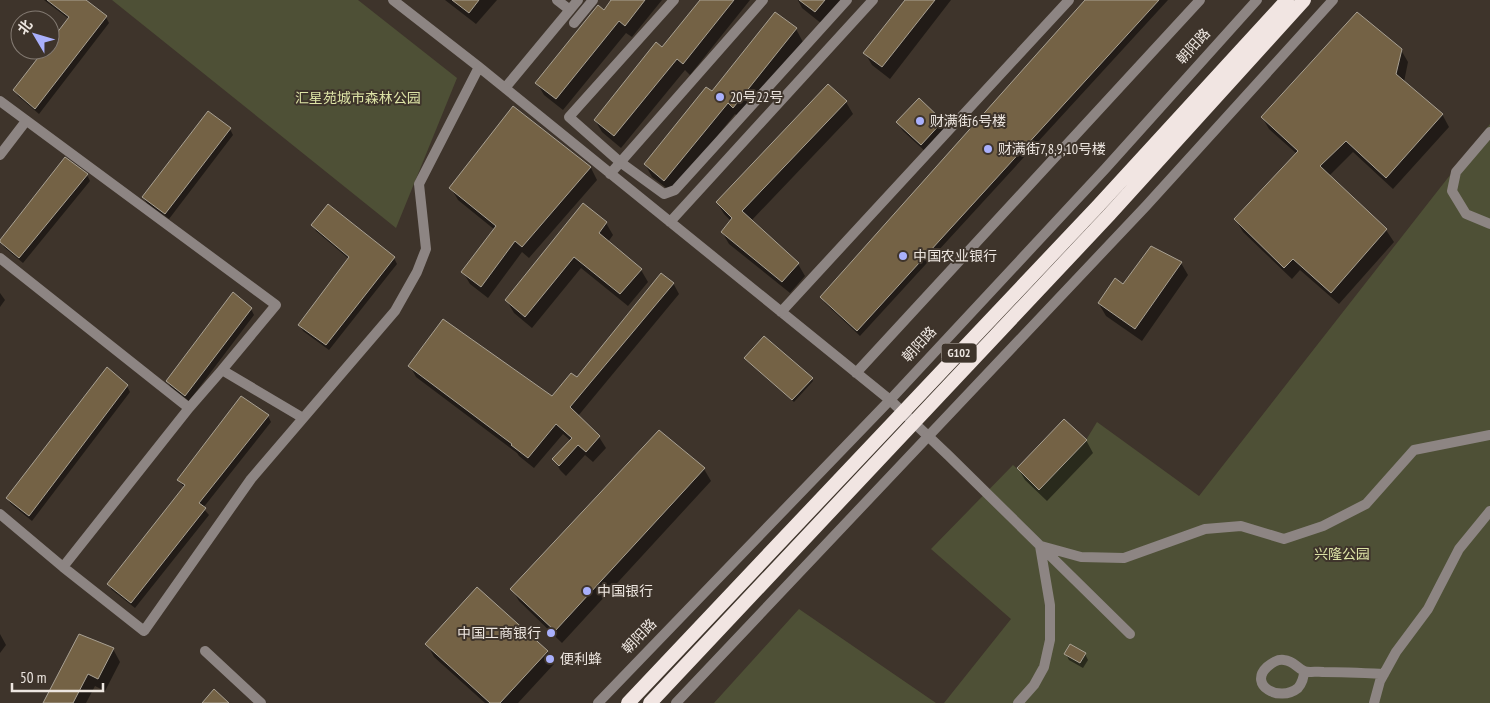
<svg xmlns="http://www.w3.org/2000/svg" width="1490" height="703" viewBox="0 0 1490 703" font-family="'PT Sans Narrow','Noto Sans SC',sans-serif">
  <rect width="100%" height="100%" fill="#3e342b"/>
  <path fill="#4e5036" d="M112,0H358L457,78L396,228Z
    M1490,124V703H944L1011,619L931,549L1013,465L1040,489L1086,440L1097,422L1199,496Z
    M799,609L936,703H714Z"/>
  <path fill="#0007" d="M44,0H84L106,17L109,23L39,114L18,96L15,91L46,50H50V44L69,19Z
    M445,0H497L476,24Z
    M613,0H662L632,37L626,33L563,110L544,95L537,83Z
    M701,0H750L690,75L685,70L621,148L602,132L595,120L662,49Z
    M798,0H842L822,24L802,8Z
    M907,0H951L890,79L872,65L865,53Z
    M1087,0H1168L860,336L825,303L821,297Z
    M796,29L803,42L741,119L735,114L672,192L652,177L645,164L713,93Z
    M1401,50L1408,62L1404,82L1442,114L1449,127L1393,189L1353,152L1329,176L1386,230L1394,242L1339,304L1300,270L1292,279L1243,232L1236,220L1297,154L1269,129L1262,117Z
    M846,102L853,114L751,221L798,264L805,276L790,293L729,244L722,232L731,221L724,214L717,202Z
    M513,108L591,168L597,180L529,258L522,252L488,298L470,284L463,272L495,230L458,200L451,188Z
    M209,113L230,129L233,135L169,219L147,203L143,197Z
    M897,122H942L948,131L927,153L903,131Z
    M87,175L90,181L23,263L4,247L1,241Z
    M606,223L613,235L608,242L641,270L648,282L628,306L581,268L532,328L514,313L507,301Z
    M312,225L394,258L397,264L329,350L303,331L300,325L349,259L316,231Z
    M1181,263L1188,275L1142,341L1106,316L1099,304L1123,286Z
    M673,283L679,294L578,416L599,437L606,448L593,462L585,455L566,476L560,470L554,459L571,441L563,434L534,468L519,456L517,453L416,377L410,366L552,397L577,379Z
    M0,293L5,300L0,307Z
    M251,309L254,315L189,401L171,387L167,381Z
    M747,360L812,379L813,381L794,402Z
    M127,386L130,392L32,521L11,504L7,498Z
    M241,398L268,416L271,422L203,508L209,515L135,608L112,590L109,585L185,488L178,480Z
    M659,432L704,469L711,481L562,643L519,601L512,589Z
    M1086,440L1093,453L1047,501L1025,480L1018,468Z
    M0,634L6,645L0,653Z
    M80,635L113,649L120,662L105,691L95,686L86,703H45Z
    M427,644L547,651L554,664L518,703H485L434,657Z
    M1066,654H1085L1088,660L1083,668L1069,660Z"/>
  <path fill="#746245" stroke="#a9a193" d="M47,0H86L107,16L35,109L13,90L44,50H50V42L69,17Z
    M452,0H479L469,13Z
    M611,0H645L625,26L619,21L556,99L535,83L598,5L604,10Z
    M700,0H734L683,64L677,59L614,136L594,120L656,42L662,47Z
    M799,0H825L815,12Z
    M905,0H935L882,67L863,53Z
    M1085,0H1159L857,331L820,297Z
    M775,12L797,28L733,108L728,103L664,181L644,164L706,87L712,91Z
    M1357,12L1402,49L1396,74L1443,114L1386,178L1346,141L1320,166L1387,229L1331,293L1293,259L1284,268L1234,219L1298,151L1261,117Z
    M828,84L847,101L742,211L799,263L782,282L721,232L732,218L716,202Z
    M919,98L943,121L921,145L896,122Z
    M513,106L591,167L522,247L515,241L481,287L461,272L496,226L449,188Z
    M208,111L231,128L165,214L142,197Z
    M65,157L88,174L19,258L0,242V240Z
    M583,203L607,222L599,233L642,269L620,294L574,257L525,317L505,300Z
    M328,204L395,257L326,345L298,325L349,257L311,225Z
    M1151,246L1182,262L1135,329L1098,303L1115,278L1123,284Z
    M661,273L674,283L570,407L600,436L586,452L578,445L559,466L552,459L572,438L556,424L528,458L511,445L512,444L408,366L443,319L552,396L571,373L577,377Z
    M233,292L252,308L185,396L166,381Z
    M764,336L813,378L792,400L744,358Z
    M107,367L128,385L29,516L6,498Z
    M241,396L269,415L199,503L206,508L131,603L107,584L185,485L177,480Z
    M1064,419L1087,440L1039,490L1017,468Z
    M659,430L705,468L555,631L510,589Z
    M477,587L548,651L500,703H490L425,644Z
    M79,634L114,648L98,679L88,674L73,703H43Z
    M1070,644L1086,653L1080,663L1064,654Z
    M214,689L229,703H202Z"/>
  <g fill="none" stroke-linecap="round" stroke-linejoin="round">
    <path stroke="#8d8583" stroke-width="10" d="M393,0L479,67L890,400L949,456L1130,634
      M557,0L570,10
      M674,0L569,117L620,162L664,194L675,190L847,0
      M574,23L593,0
      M505,88L578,0
      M0,101L276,305L222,370
      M1490,132L1456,172L1452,191L1466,214L1490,224
      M0,155L26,121
      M610,174L763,0
      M670,222L873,0
      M0,258L189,408L222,370L303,418
      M781,312L1069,0
      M856,373L1200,0
      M189,408L63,567L144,631L251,479L395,311L417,272L426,249L419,184L479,67
      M0,514L63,567
      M1041,546L1081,557L1124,558L1205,529L1241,526L1284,539L1323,526L1366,504L1414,450L1490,435
      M205,651L261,703
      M1304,671C1304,678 1302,683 1298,688C1279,703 1248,685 1267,667C1272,663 1277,659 1284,660C1294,661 1296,667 1304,671C1308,673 1318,671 1323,672C1343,672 1364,673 1384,674
      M1018,703L1034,685L1044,667L1050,640V605L1040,546
      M1374,703L1380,681L1396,652L1428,609L1459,549L1490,511"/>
    <path stroke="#8d8583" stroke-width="10" d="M598,703L890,400L1105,169L1257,0
      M676,703L1146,206L1333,0"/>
    <path stroke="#f1e5e2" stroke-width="14" d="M628,703L1098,206L1287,0
      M650,703L1109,215L1304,0"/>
  </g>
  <g fill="#a9b0fc" stroke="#3e342b" stroke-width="2">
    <circle cx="720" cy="97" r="5"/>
    <circle cx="920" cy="121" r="5"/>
    <circle cx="988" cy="149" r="5"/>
    <circle cx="903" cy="256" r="5"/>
    <circle cx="587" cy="591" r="5"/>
    <circle cx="551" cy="633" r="5"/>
    <circle cx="550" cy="659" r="5"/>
  </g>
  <g text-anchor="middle" stroke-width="4" stroke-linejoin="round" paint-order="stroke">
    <rect fill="#3e342b" stroke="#b8b1aa" stroke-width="1" x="941.5" y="343.5" width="35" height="19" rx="4"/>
    <g font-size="12" font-weight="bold" fill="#ede6e0">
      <text x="959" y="357">G102</text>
    </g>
    <g font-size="14" fill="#ede6e0" stroke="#3e342b">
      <text transform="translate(1193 46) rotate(-48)" y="5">朝阳路</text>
      <text transform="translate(919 344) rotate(-47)" y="5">朝阳路</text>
      <text transform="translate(639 636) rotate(-46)" y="5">朝阳路</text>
    </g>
    <g font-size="14" fill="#ede6e0" stroke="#3e342b" text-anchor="start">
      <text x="730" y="102">20号22号</text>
      <text x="930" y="126">财满街6号楼</text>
      <text x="998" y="154">财满街7,8,9,10号楼</text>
      <text x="913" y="261">中国农业银行</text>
      <text x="597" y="596">中国银行</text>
      <text x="541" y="638" text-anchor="end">中国工商银行</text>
      <text x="560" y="664">便利蜂</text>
    </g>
    <g font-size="14" fill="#dce2a5" stroke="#3e342b">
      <text x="358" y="103">汇星苑城市森林公园</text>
      <text x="1342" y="559">兴隆公园</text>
    </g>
  </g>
  <g transform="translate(35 35) rotate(308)"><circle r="24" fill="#3e342b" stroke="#847b73"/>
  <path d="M0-4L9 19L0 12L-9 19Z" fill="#a9b0fc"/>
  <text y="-8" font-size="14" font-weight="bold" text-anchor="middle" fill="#ede6e0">北</text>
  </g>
  <path d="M12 683v8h91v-8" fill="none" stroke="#ede6e0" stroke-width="2.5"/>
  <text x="20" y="683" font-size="15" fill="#ede6e0" stroke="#3e342b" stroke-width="4" paint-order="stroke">50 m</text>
</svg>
